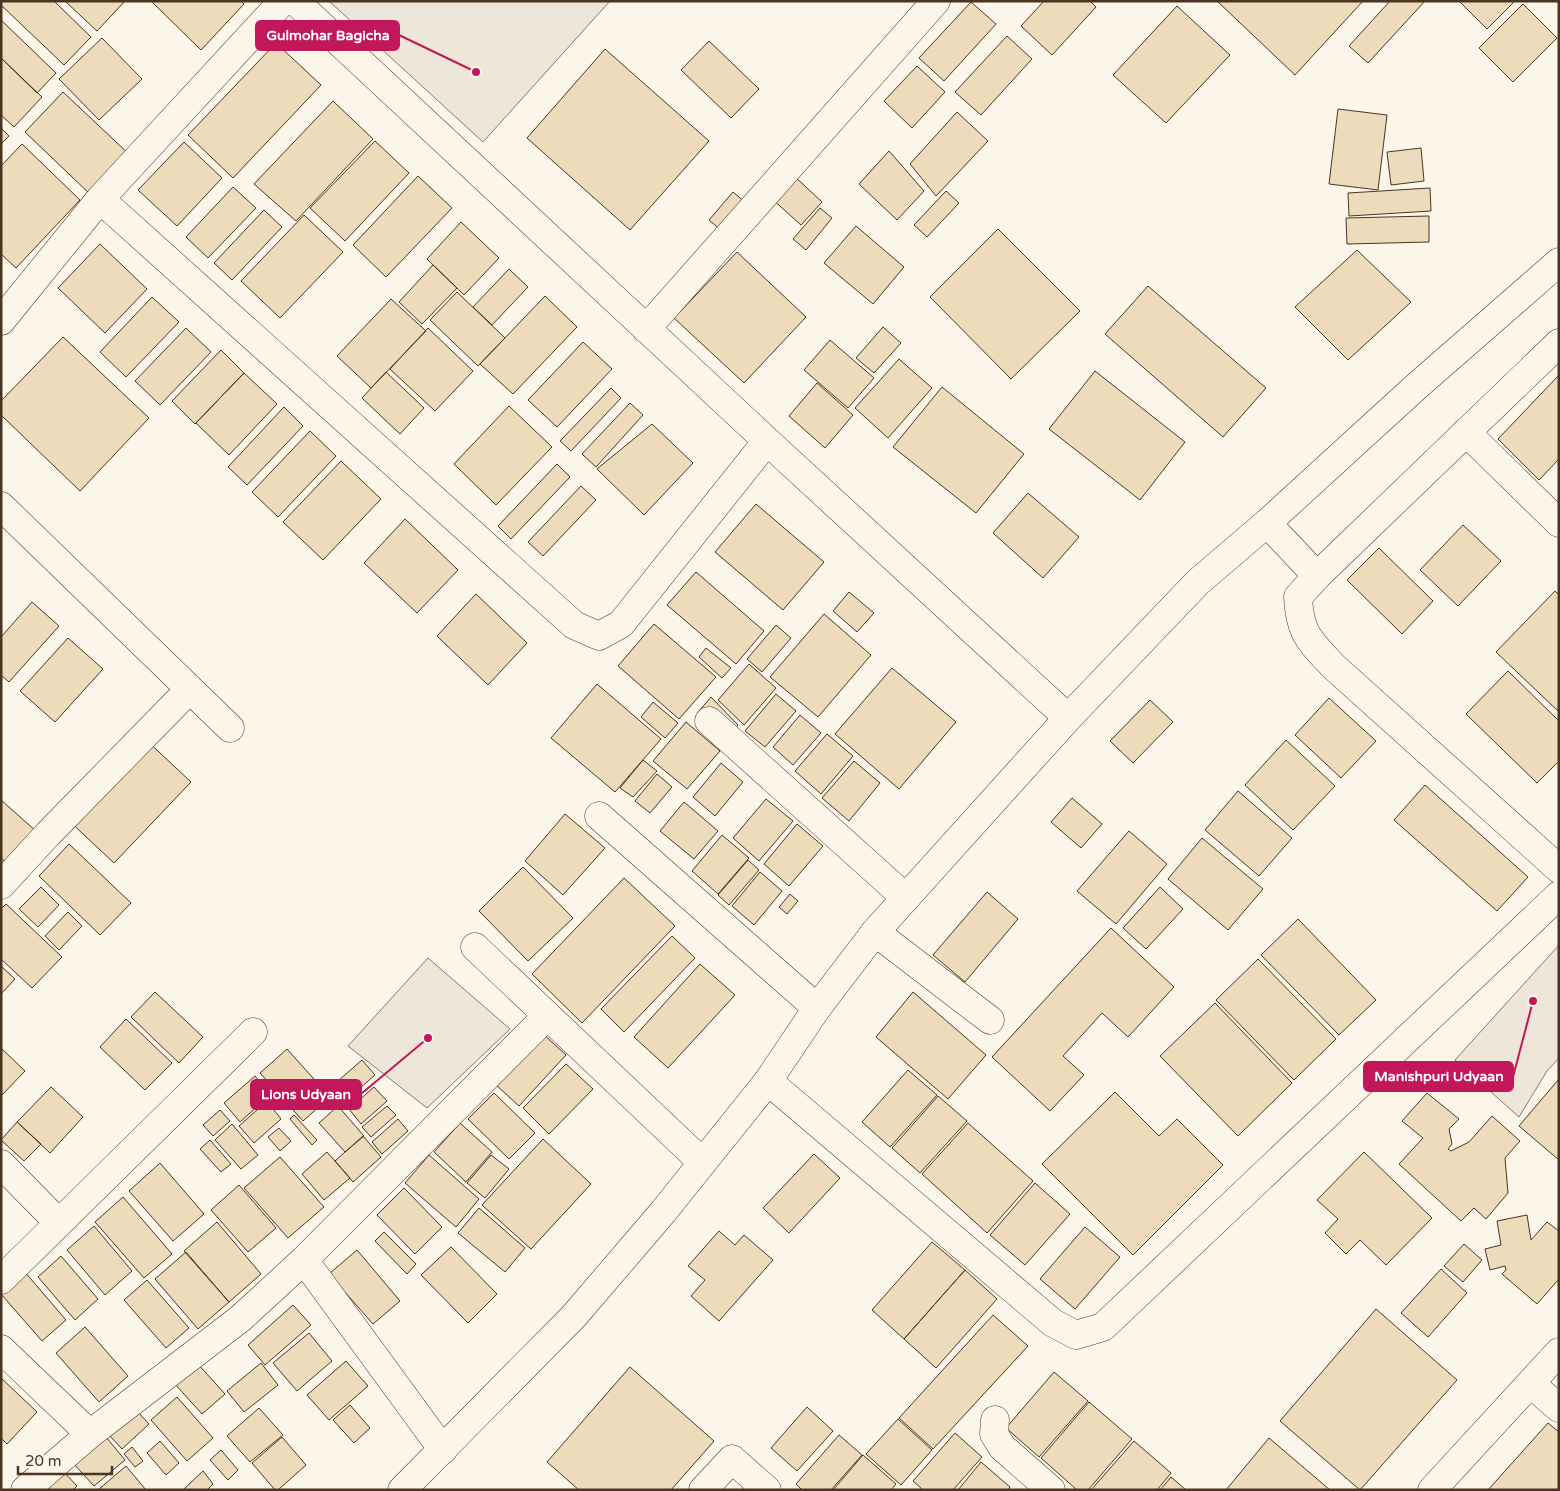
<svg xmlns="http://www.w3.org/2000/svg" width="1560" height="1491" viewBox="0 0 1560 1491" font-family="'Varela Round',sans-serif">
  <rect width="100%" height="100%" fill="#fbf6e9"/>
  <path fill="#ede6d9" stroke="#887966" d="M329,1H610L483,142Z
    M1559,945V1058L1547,1071L1519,1117L1455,1060Z
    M428,958L510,1029L427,1108L348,1046Z"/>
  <path fill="#ecdcbc" stroke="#4a3520" d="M1,1H54L91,37L64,65L1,5Z
    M65,1H125L97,31Z
    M151,1H241L244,4L201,50Z
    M1044,1H1090L1096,7L1052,55L1021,26Z
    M1217,1H1363L1295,75Z
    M1390,1H1425L1368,63L1349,46Z
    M1459,1H1515L1487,29Z
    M971,2L996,24L944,81L919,58Z
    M1523,4L1557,38L1513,82L1479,48Z
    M1177,6L1230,55L1166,123L1113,75Z
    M1,20L56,73L37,93L1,58Z
    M1007,36L1032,59L981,115L955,92Z
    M102,38L142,79L99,120L59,79Z
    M709,41L759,89L731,118L681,70Z
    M276,43L321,85L233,178L188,135Z
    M605,49L709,141L630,230L527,138Z
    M1,58L42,97L14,127L1,115Z
    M917,66L945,92L912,128L884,101Z
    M63,92L131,156L93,197L25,132Z
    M333,101L373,139L296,221L254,184Z
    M1338,109L1387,115L1378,190L1329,184Z
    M957,112L988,141L936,196L910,164Z
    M1,128L9,136L1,144Z
    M375,141L409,173L345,241L310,208Z
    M184,142L222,178L177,226L138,190Z
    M22,144L80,200L16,268L1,254V166Z
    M1421,148L1424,181L1391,185L1387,152Z
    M889,151L924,191L897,220L859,184Z
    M792,174L822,202L801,225L771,198Z
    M418,176L452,208L386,277L353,245Z
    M233,187L256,208L208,258L186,237Z
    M1430,188L1431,211L1349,216L1348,193Z
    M946,191L959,203L927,237L914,225Z
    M733,192L746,203L722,231L709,220Z
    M820,208L832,218L806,250L793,239Z
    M264,210L282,227L232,280L214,263Z
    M304,215L343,252L280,318L241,281Z
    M1429,216V242L1347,244L1346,218Z
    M461,222L499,258L464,295L427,259Z
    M856,226L904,267L873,304L824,263Z
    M998,229L1080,311L1011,379L930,297Z
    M100,244L147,289L105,333L58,288Z
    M1357,250L1411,302L1348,360L1295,307Z
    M737,252L806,317L744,383L674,318Z
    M433,265L457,288L422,324L399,302Z
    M509,269L528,287L492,325L473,307Z
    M1148,286L1266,388L1223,437L1105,334Z
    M457,292L505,338L478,366L430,320Z
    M545,296L577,327L513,394L480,364Z
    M152,297L179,322L126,377L100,352Z
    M391,299L426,331L371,388L337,356Z
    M883,327L901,343L874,373L856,358Z
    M186,328L211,352L160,405L135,381Z
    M428,328L473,371L435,411L390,369Z
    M63,337L149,418L80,491L1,415V401Z
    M830,340L874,378L848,408L804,370Z
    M583,342L612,369L557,427L528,400Z
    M221,350L244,373L195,424L172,401Z
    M899,359L932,388L888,438L855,408Z
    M1095,371L1185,442L1140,500L1049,429Z
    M386,372L424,408L400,434L362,398Z
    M244,373L277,404L229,455L196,423Z
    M1559,375V459L1539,480L1498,439Z
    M817,383L853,415L825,448L789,416Z
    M942,387L1024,454L976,513L893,447Z
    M611,388L621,398L571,451L560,441Z
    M630,403L643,415L596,467L582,454Z
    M509,406L552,447L496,505L454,464Z
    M284,407L303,426L247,485L228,467Z
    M652,424L693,463L644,515L597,469Z
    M310,431L336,456L278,517L252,492Z
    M341,461L381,499L323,560L283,522Z
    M557,464L570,477L511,539L498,526Z
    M581,486L596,500L543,556L528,542Z
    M1028,493L1079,537L1043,578L993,533Z
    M756,504L824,562L783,610L715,552Z
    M405,519L458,570L417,613L364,563Z
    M1463,525L1501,561L1458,606L1420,570Z
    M1379,548L1433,601L1402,634L1347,580Z
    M696,572L764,631L736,664L667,605Z
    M1555,591L1559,595V712L1496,652Z
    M849,592L874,613L857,632L833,611Z
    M476,594L527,643L488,685L437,636Z
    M32,602L59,626L9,682L1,675V637Z
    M824,614L871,655L818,717L770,677Z
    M654,624L716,677L679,719L618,666Z
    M776,625L791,638L762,672L747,659Z
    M68,638L103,669L55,722L20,691Z
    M706,648L731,668L722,678L699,657Z
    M749,664L776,688L744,725L718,700Z
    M892,668L956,722L899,789L835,734Z
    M1508,671L1559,721V761L1537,783L1466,714Z
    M597,684L661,739L615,792L551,738Z
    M776,694L796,711L765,747L745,731Z
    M711,697L738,725L729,736L699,711Z
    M1329,698L1376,741L1341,778L1295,735Z
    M1150,700L1173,722L1133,763L1110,741Z
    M653,702L678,723L665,738L641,717Z
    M800,715L821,733L793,765L773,747Z
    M686,722L720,751L687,789L653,761Z
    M827,734L853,756L821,794L795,771Z
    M143,737L191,782L114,863L66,818Z
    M1286,740L1335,786L1293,830L1245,785Z
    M643,760L657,771L633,797L620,788Z
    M854,761L880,783L849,821L822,798Z
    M721,763L743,782L715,816L693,797Z
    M657,774L672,787L650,813L635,801Z
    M1425,785L1528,877L1497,911L1394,820Z
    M1238,791L1292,838L1259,876L1205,830Z
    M1072,798L1102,824L1081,848L1051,822Z
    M766,799L793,821L759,861L733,838Z
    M1,800L37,832L8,864L1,858Z
    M684,802L718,831L694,859L660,831Z
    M565,814L605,848L563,895L525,861Z
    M797,824L823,846L789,886L764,864Z
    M1129,831L1167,864L1116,924L1077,891Z
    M722,835L749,858L718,894L692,871Z
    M1202,838L1263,889L1228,930L1168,879Z
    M69,844L131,903L100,935L39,876Z
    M748,860L759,870L729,905L718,895Z
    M523,867L573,918L528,961L479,911Z
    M760,872L782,891L754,925L732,906Z
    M624,878L675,926L582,1023L532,974Z
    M41,887L59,905L38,927L19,909Z
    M1160,887L1183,909L1146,949L1123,928Z
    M987,892L1018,919L965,982L933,955Z
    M790,894L798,901L787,914L779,907Z
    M6,904L62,957L32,988L1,959V909Z
    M68,912L82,926L59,950L45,936Z
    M1298,919L1376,1000L1339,1035L1261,955Z
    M1111,928L1174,987L1128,1037L1102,1013L1063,1056L1084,1075L1050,1111L992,1057Z
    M672,936L695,958L624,1032L601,1009Z
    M1258,959L1336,1039L1294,1080L1216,1000Z
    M700,964L735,995L668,1068L634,1037Z
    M1,966L15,979L1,994Z
    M155,992L203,1037L179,1063L131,1017Z
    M913,992L986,1055L948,1099L876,1037Z
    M1215,1003L1292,1083L1238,1136L1160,1056Z
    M126,1019L172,1063L145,1090L100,1047Z
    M542,1033L566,1055L519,1106L495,1084Z
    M1,1048L25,1071L1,1096Z
    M287,1049L330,1097L303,1121L260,1073Z
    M362,1060L375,1075L344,1102L331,1087Z
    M566,1064L593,1089L549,1134L523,1108Z
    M908,1070L937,1095L890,1147L862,1122Z
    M255,1076L271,1094L240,1122L224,1103Z
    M1559,1079V1160L1519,1126Z
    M51,1087L83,1117L50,1153L17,1122Z
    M374,1087L387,1101L361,1124L349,1109Z
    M1115,1092L1159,1136L1177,1119L1223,1165L1133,1255L1042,1164Z
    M494,1093L535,1133L509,1159L468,1119Z
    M1427,1093L1459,1119L1449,1129L1452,1144L1448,1149L1451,1151L1469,1142L1492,1116L1520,1141L1505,1158L1508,1193L1486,1219L1474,1208L1461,1221L1399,1164L1423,1138L1402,1121Z
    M938,1096L967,1121L920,1173L892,1148Z
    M267,1101L281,1119L254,1143L239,1126Z
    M338,1106L364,1136L345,1152L319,1123Z
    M387,1106L396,1115L371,1137L362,1127Z
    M220,1110L230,1121L213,1136L203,1125Z
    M294,1115L317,1140L312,1145L290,1119Z
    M398,1119L408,1131L382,1154L372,1142Z
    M17,1122L41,1144L24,1161L1,1140Z
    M460,1123L492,1152L466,1182L434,1152Z
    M968,1123L1033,1181L987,1233L922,1174Z
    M232,1124L258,1155L241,1169L215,1140Z
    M279,1128L291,1141L280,1151L268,1137Z
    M363,1136L381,1157L353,1182L335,1161Z
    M543,1139L591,1184L531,1249L482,1205Z
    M210,1140L231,1164L221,1172L200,1149Z
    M327,1152L350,1178L324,1200L302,1174Z
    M1364,1152L1432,1218L1386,1265L1360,1240L1346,1254L1325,1233L1338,1219L1317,1200Z
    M814,1154L840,1178L789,1233L763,1208Z
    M429,1155L479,1199L456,1227L405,1183Z
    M491,1155L509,1169L485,1198L467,1183Z
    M280,1157L324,1207L288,1238L244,1188Z
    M160,1163L204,1214L173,1241L129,1191Z
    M1035,1183L1070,1214L1025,1265L990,1235Z
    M239,1185L276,1228L248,1252L211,1210Z
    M404,1188L442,1227L415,1254L377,1215Z
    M123,1197L172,1254L144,1278L95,1222Z
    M479,1208L525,1248L505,1272L458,1233Z
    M1527,1215L1531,1240L1547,1222L1559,1231V1279L1537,1304L1502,1274L1506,1270L1505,1266L1490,1270L1485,1249L1501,1245L1497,1221Z
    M217,1222L261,1274L229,1302L184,1251Z
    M94,1226L132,1271L105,1295L67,1250Z
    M1085,1227L1120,1257L1075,1309L1040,1279Z
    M719,1231L735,1245L744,1235L773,1260L719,1321L691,1296L705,1280L688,1266Z
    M384,1232L416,1264L407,1274L375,1241Z
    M932,1242L965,1270L904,1339L872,1310Z
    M1464,1244L1482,1260L1463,1282L1444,1266Z
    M451,1247L497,1294L468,1323L421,1275Z
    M357,1250L400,1301L373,1324L329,1274Z
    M186,1252L229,1302L198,1329L155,1279Z
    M61,1256L98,1299L75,1320L38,1277Z
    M1441,1269L1467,1293L1428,1337L1401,1313Z
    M965,1270L997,1299L936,1368L904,1339Z
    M24,1271L66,1320L42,1341L1,1294V1290Z
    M147,1280L189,1328L166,1348L124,1300Z
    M293,1305L311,1325L265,1365L248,1345Z
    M1376,1309L1457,1380L1360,1490L1280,1421Z
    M993,1315L1028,1346L933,1449L899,1418Z
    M85,1327L128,1376L99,1402L56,1353Z
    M309,1333L332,1361L297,1391L273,1363Z
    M346,1361L368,1386L329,1420L307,1395Z
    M197,1363L225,1394L202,1414L174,1383Z
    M261,1363L278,1385L244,1412L227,1391Z
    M630,1367L714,1441L671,1490H579L547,1462Z
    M1054,1372L1088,1401L1039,1457L1006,1428Z
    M1,1378L37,1412L7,1444L1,1438Z
    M177,1397L213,1438L187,1461L151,1420Z
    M1089,1402L1132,1439L1088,1490H1077L1041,1458Z
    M350,1405L370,1428L354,1443L333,1420Z
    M807,1407L833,1431L797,1471L771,1448Z
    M259,1408L283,1435L250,1462L227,1436Z
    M136,1410L149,1424L122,1449L108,1434Z
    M898,1419L932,1450L901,1485L866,1454Z
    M1548,1423L1559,1432V1490H1488Z
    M955,1433L982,1457L953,1490H923L913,1481Z
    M839,1435L862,1455L831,1490H802L796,1484Z
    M106,1437L125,1460L94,1486L74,1464Z
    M282,1437L306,1465L278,1490H275L252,1463Z
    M1269,1438L1330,1490H1226Z
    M160,1441L179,1463L166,1475L147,1453Z
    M1134,1441L1171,1473L1157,1490H1091Z
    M132,1447L143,1461L135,1467L124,1454Z
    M221,1450L238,1470L228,1480L210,1460Z
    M863,1455L896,1484L891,1490H833Z
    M981,1462L1010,1487L1008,1490H958Z
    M126,1466L146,1490H98Z
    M63,1471L77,1486L73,1490H48L45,1487Z
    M203,1471L213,1484L207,1490H183Z
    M1171,1477L1186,1490H1160Z"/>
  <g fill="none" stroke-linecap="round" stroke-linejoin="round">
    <defs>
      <path id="street" d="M295,1L767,441L1068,718
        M100,199L574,625L599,636L621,624L767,441
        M1,321L100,199L283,1
        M646,329L936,1
        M1466,432L1559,523
        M1,506L230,728
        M1317,576L1298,597C1300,634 1309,640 1333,666L1559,869
        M709,721L906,898
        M599,816L817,1008
        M1,885L48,834L189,690
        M875,932L990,1020
        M475,947L702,1162
        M768,1081L1053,1323L1076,1335L1103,1327L1559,895
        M1,1164L59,1223
        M304,1260L443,1450
        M1,1280L253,1032
        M1,1349L90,1434
        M1531,1384L1559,1408
        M995,1420L994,1434L1002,1447L1051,1490
        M25,1490L90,1434L241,1318L304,1260L547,1016
        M703,1490L732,1459L767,1490
        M1432,1490L1559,1352"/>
      <path id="secondary" d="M1267,523L1317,576L1559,343
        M402,1490L574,1316L663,1212L768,1081L817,1008L875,932L1068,718L1198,582L1267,523L1418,385L1559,262"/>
    </defs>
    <use href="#street" stroke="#4a3520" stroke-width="29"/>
    <use href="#secondary" stroke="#4a3520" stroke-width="29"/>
    <use href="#street" stroke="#fbf6e9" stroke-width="28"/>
    <use href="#secondary" stroke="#fbf6e9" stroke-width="28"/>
  </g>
  <path fill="none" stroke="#c2185b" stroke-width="2" d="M476 72L399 35M1533 1001L1513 1077M428 1038L361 1094"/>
  <g fill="#c2185b" stroke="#fbf6e9" stroke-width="2">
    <circle cx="476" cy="72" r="5"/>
    <circle cx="1533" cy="1001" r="5"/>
    <circle cx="428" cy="1038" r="5"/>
  </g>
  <g fill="#c2185b" stroke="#c2185b" stroke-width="2">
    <rect x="256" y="21" width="143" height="29" rx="5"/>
    <rect x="1364" y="1062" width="149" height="29" rx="5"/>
    <rect x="251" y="1080" width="110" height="29" rx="5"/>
  </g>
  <g font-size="14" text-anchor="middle" font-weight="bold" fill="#fff">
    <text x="328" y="40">Gulmohar Bagicha</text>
    <text x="1439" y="1081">Manishpuri Udyaan</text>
    <text x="306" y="1099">Lions Udyaan</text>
  </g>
  <rect width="1560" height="1491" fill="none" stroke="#4a3520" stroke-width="5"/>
  <path d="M18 1466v8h94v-8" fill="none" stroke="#4a3520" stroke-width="2.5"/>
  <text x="25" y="1466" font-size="15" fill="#4a3520" stroke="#fbf6e9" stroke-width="4" paint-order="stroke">20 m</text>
</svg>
